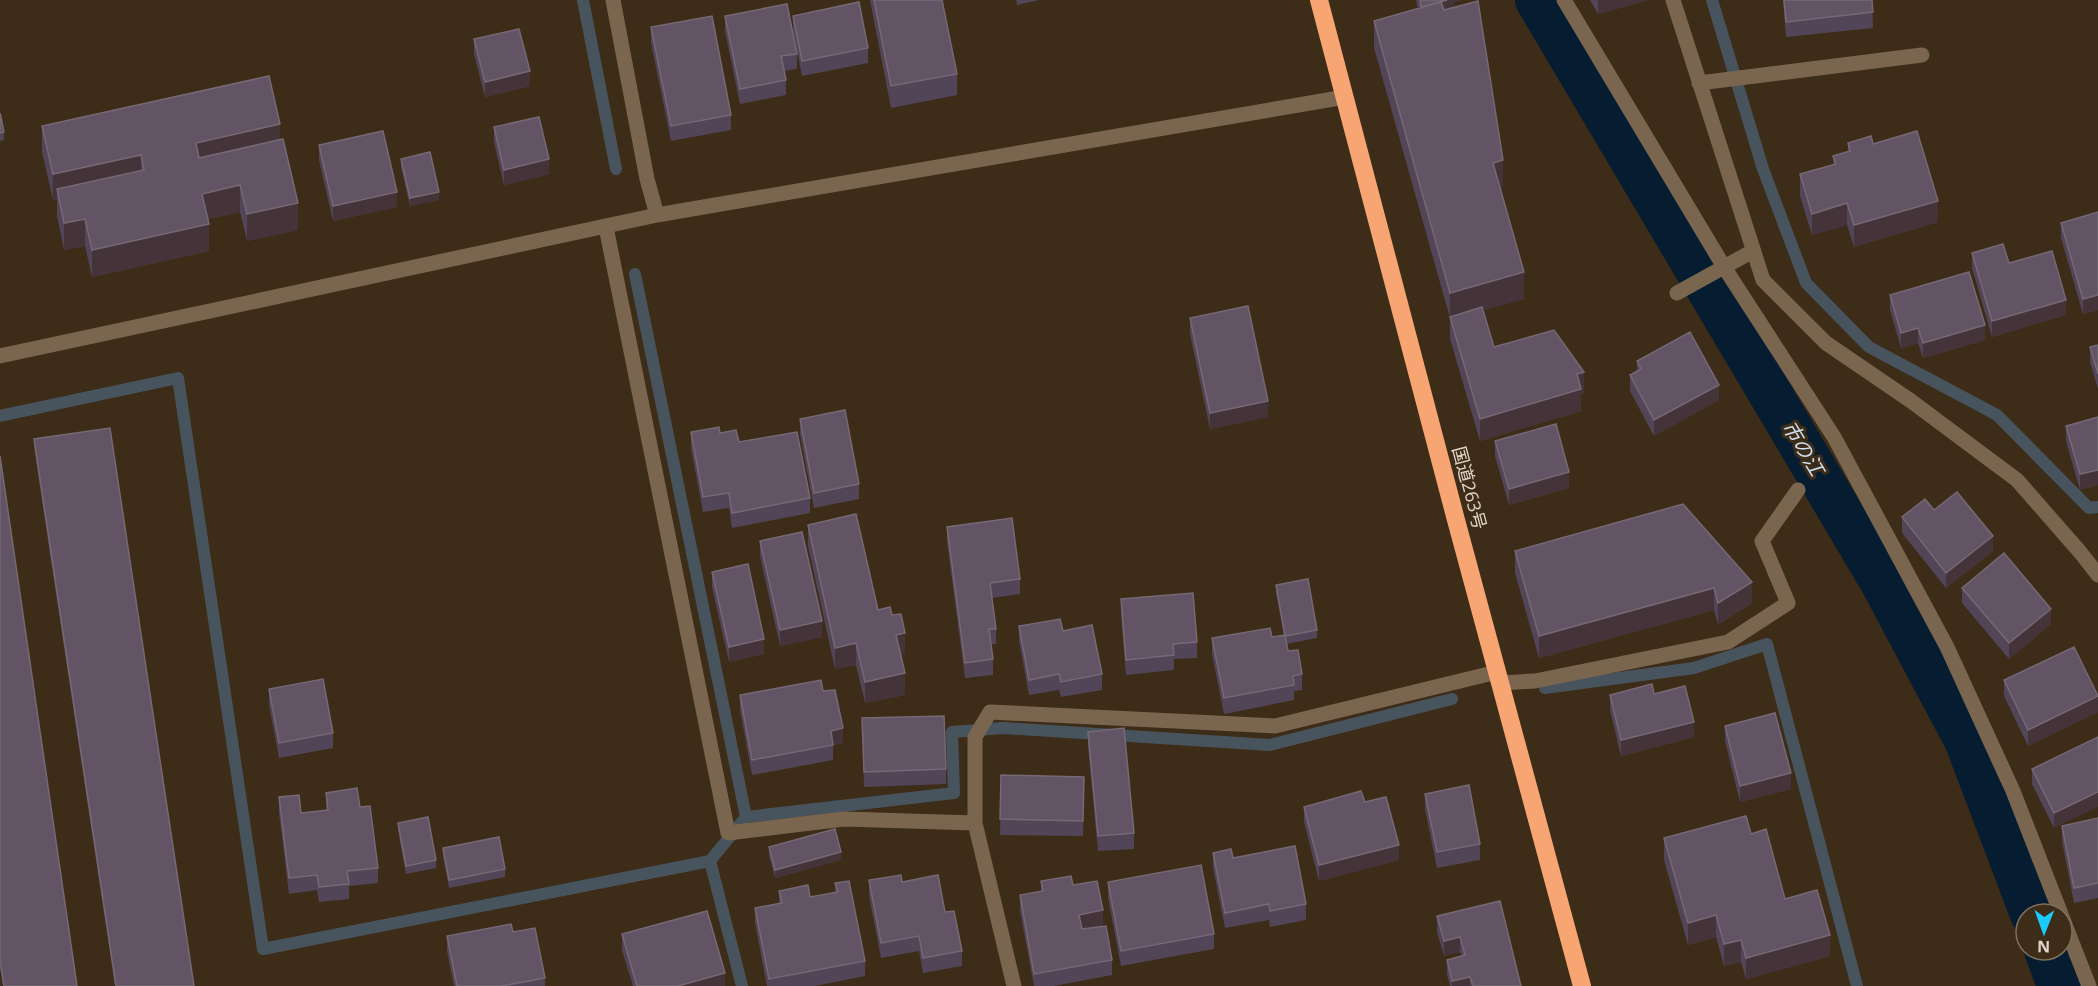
<svg xmlns="http://www.w3.org/2000/svg" width="2098" height="986" viewBox="0 0 2098 986" font-family="'Open Sans','Noto Sans JP',sans-serif">
  <rect width="100%" height="100%" fill="#3d2c17"/>
  <g fill="none" stroke-linecap="round" stroke-linejoin="round">
    <path stroke="#47545e" stroke-width="12" d="M583,0L616,169
      M1712,0L1763,169L1806,283L1869,347L1997,415L2089,508L2098,507
      M635,274L746,817
      M0,416L178,378L263,949L710,861L746,817L954,793L952,732L1003,728L1270,745L1452,699
      M1545,688L1694,668L1767,644L1857,986
      M710,861L742,986"/>
    <path stroke="#061c31" stroke-width="44" d="M1537,0L1882,582L1966,740L2032,914
      M2046,950L2059,986"/>
    <path stroke="#7a664f" stroke-width="15" d="M613,0L647,179L657,215
      M1564,0L1724,267L1834,437L1947,647L2013,791L2061,914
      M1673,0L1763,280L1826,343L1911,401L2017,480L2080,552L2098,575
      M1699,83L1922,55
      M606,227L728,833L844,819L975,823V737L990,712L1275,726L1497,672
      M1677,293L1753,251
      M0,356L657,215L1345,97
      M1500,683L1535,681L1728,642L1788,603L1762,541L1798,490
      M975,823L1014,986
      M2062,917L2089,986"/>
    <path stroke="#f7a673" stroke-width="18" d="M1319,0L1456,520L1582,986"/>
  </g>
  <path fill="#534558" d="M870,0H942L957,74V95L891,108Z
    M1016,0H1039L1017,5Z
    M1416,0H1462L1454,2V7L1503,187H1500L1524,299L1483,310L1494,347L1584,393L1581,394V411L1480,441L1450,339V318L1374,48V21L1418,9Z
    M1590,0H1648L1598,14Z
    M1783,0H1872L1873,28L1786,37Z
    M725,16L797,54V69L784,71L786,80V95L740,104L725,31Z
    M793,16L868,48V63L802,76L793,31Z
    M651,27L731,115V130L671,141L651,43Z
    M474,39L530,86L485,97L474,54Z
    M0,113L4,132V140L0,141Z
    M42,126L280,140L298,230L247,241L240,212L208,219L209,251L92,277L85,246L64,250L57,216V200H53L42,152Z
    M494,127L549,174L504,185L494,142Z
    M1848,143L1873,144L1938,222L1854,247L1847,225L1812,235L1800,196V174L1833,165V156L1848,151Z
    M319,145L397,207L333,221L319,160Z
    M401,159L439,200L410,206L401,167Z
    M2098,212V310L2083,314L2061,238V223Z
    M1972,253L2009,263L2066,315L1992,337L1972,268Z
    M1890,295L1985,340L1923,358L1918,343L1901,348L1890,310Z
    M1190,318L1268,417L1210,429L1190,334Z
    M2098,345V389L2090,362V347Z
    M1637,361L1719,400L1654,436L1630,391V375L1637,372Z
    M2098,417V485L2080,490L2066,441V426Z
    M800,419L859,484V499L814,508L800,434Z
    M691,432L720,433L739,442L810,498V513L732,528L729,508L703,512L691,448Z
    M34,439L194,986H115L34,447Z
    M1495,441L1569,488L1509,505L1495,456Z
    M0,456L77,986H3L0,968Z
    M1683,504L1752,603L1718,625L1714,610L1539,658L1515,573V551Z
    M1934,510L1993,551L1946,588L1902,533V517Z
    M808,525L878,610L892,615L905,655H901L905,695L865,703L856,665L835,669L808,546Z
    M947,527L1020,579V594L992,598L996,629V644H991L993,659V675L965,678L947,542Z
    M760,541L822,637L780,646L760,556Z
    M712,572L764,654L729,662L712,587Z
    M1276,585L1317,630V638L1286,644L1288,651L1302,674V690L1294,691V700L1224,714L1212,654V638L1272,637L1284,635L1276,593Z
    M1962,588L2051,624L2009,659L1962,603Z
    M1121,599L1197,642V658L1174,659V670L1126,675L1121,614Z
    M1019,626L1063,631L1102,674V690L1061,697L1059,690L1029,695L1019,641Z
    M2004,680L2098,712L2028,746L2004,696Z
    M269,689L333,733V748L279,758L269,705Z
    M823,691L843,743L833,745V760L752,775L740,710V695Z
    M1654,694L1694,737L1621,756L1610,710V695Z
    M862,718L946,769V784L864,787Z
    M1725,726L1791,789L1740,802L1725,741Z
    M1088,732L1134,833V849L1098,851L1088,747Z
    M2098,737L2054,828L2032,784V769Z
    M1001,775L1084,777L1083,836L1000,835Z
    M326,793L360,807L378,868V883L349,886V899L319,902L317,890L289,894L279,813V797L301,813L326,811Z
    M1425,794L1480,844V860L1437,868L1425,809Z
    M1365,802L1399,860L1319,881L1304,822V807Z
    M2098,818V898L2074,903L2062,841V826Z
    M398,823L436,860V868L406,874L398,831Z
    M1751,834L1785,899L1830,956L1746,979L1741,962L1724,966L1716,937L1688,945L1664,860V838Z
    M769,847L841,860L775,878L769,855Z
    M443,848L505,869V877L449,888L443,856Z
    M1213,853L1233,858L1306,904V920L1270,927L1269,920L1225,928L1213,868Z
    M869,880L902,882L945,912L962,951V966L923,973L919,951L881,958L869,896Z
    M1041,881L1073,885L1103,926L1112,960V975L1054,986H1034L1020,911V895L1041,891Z
    M1108,882L1214,934V949L1121,966L1108,898Z
    M835,883L865,961V976L815,986H767L755,923V908L779,903V891L810,897L835,892Z
    M1437,916L1521,986H1450L1447,975V960L1462,956L1460,952L1444,956L1437,932Z
    M513,932L545,978V986H454L447,951V936Z
    M622,934L725,986H633L622,950Z"/>
  <path fill="#443439" d="M1447,0H1462L1454,2V14L1421,22V7Z
    M1598,0H1648L1598,14Z
    M530,71V86L485,97V82Z
    M280,124V151L196,169V143Z
    M141,155V181L57,189V200H53V174Z
    M549,159V174L504,185V170Z
    M1503,160V187L1493,189V163Z
    M240,185V212L202,220V194Z
    M397,192V207L333,221V206Z
    M439,192V200L410,206V198Z
    M1938,201V222L1854,247V225Z
    M298,203V230L247,241V214Z
    M1847,203V225L1812,235V214Z
    M85,219V246L64,250V223Z
    M209,224V251L92,277V250Z
    M1524,272V299L1450,320V293Z
    M2098,295V310L2083,314V299Z
    M2066,300V315L1992,337V321Z
    M1985,325V340L1923,358V343Z
    M1918,328V343L1901,348V333Z
    M1584,372V393L1581,394V411L1480,441V419Z
    M1719,385V400L1654,436V420Z
    M1268,401V417L1210,429V413Z
    M2098,470V485L2080,490V474Z
    M1569,472V488L1509,505V489Z
    M1993,536V551L1946,588V573Z
    M1752,582V603L1718,625V603Z
    M1714,588V610L1539,658V636Z
    M2051,609V624L2009,659V643Z
    M822,621V637L780,646V630Z
    M905,633V655L896,656V635Z
    M764,639V654L729,662V647Z
    M856,643V665L835,669V648Z
    M905,673V695L865,703V682Z
    M2098,696V712L2028,746V730Z
    M1694,722V737L1621,756V740Z
    M843,728V743L831,746V731Z
    M1791,773V789L1740,802V786Z
    M2098,792V807L2054,828V813Z
    M1399,845V860L1319,881V865Z
    M841,852V860L775,878V870Z
    M1103,910V926L1079,931V915Z
    M1716,915V937L1688,945V923Z
    M1830,935V956L1746,979V958Z
    M1460,937V952L1444,956V941Z
    M1741,940V962L1724,966V944Z
    M725,973V986H678Z
    M1470,977V986H1452V981Z"/>
  <path fill="#625464" stroke="#766874" stroke-width="1.5" d="M874,0H942L957,74L891,86Z
    M1420,0H1447L1421,7Z
    M1784,0H1872L1873,12L1786,22Z
    M1478,1L1503,160L1493,163L1524,272L1450,293L1374,21L1441,2L1444,10Z
    M859,2L868,48L802,61L793,16Z
    M787,4L797,54L781,56L786,80L740,89L725,16Z
    M712,16L731,115L671,126L651,27Z
    M519,29L530,71L485,82L474,39Z
    M269,76L280,124L196,143L199,158L283,139L298,203L247,214L240,185L202,194L209,224L92,250L85,219L64,223L57,189L144,170L141,155L53,174L42,126Z
    M0,113L4,132L0,133Z
    M539,117L549,159L504,170L494,127Z
    M383,131L397,192L333,206L319,145Z
    M1917,131L1938,201L1854,225L1847,203L1812,214L1800,174L1836,164L1833,156L1850,151L1848,143L1871,136L1873,144Z
    M430,152L439,192L410,198L401,159Z
    M2098,212V295L2083,299L2061,223Z
    M2003,244L2009,263L2052,251L2066,300L1992,321L1972,253Z
    M1969,272L1985,325L1923,343L1918,328L1901,333L1890,295Z
    M1248,306L1268,401L1210,413L1190,318Z
    M1482,307L1494,347L1554,330L1584,372L1577,374L1581,389L1480,419L1450,317Z
    M1690,332L1719,385L1654,420L1630,375L1641,369L1637,361Z
    M2098,345V374L2090,347Z
    M845,410L859,484L814,493L800,419Z
    M2098,417V470L2080,474L2066,426Z
    M1556,424L1569,472L1509,489L1495,441Z
    M719,427L720,433L736,430L739,442L797,432L810,498L732,513L729,493L703,497L691,432Z
    M110,428L194,986H116L34,439Z
    M0,456L77,986H4L0,960Z
    M1957,492L1993,536L1946,573L1902,517L1925,499L1934,510Z
    M1683,504L1752,582L1718,603L1714,588L1539,636L1515,551Z
    M856,514L878,610L890,607L892,615L901,614L905,633L896,635L905,673L865,682L856,643L835,648L808,525Z
    M1012,518L1020,579L990,583L996,629H989L993,659L965,663L947,527Z
    M802,532L822,621L780,630L760,541Z
    M2004,553L2051,609L2009,643L1962,588Z
    M748,564L764,639L729,647L712,572Z
    M1308,579L1317,630L1285,636L1276,585Z
    M1193,593L1197,642L1173,644L1174,655L1126,660L1121,599Z
    M1060,619L1063,631L1092,625L1102,674L1061,682L1059,674L1029,680L1019,626Z
    M1270,628L1272,637L1285,635L1288,651L1298,650L1302,674L1293,676L1294,685L1224,698L1212,638Z
    M2074,647L2098,696L2028,730L2004,680Z
    M323,679L333,733L279,743L269,689Z
    M821,680L823,691L835,690L843,728L831,731L833,745L752,760L740,695Z
    M1652,684L1654,694L1685,686L1694,722L1621,740L1610,695Z
    M1775,713L1791,773L1740,786L1725,726Z
    M944,716L946,769L864,772L862,718Z
    M1124,728L1134,833L1098,836L1088,732Z
    M2098,737V792L2054,813L2032,769Z
    M1001,775L1084,777L1083,821L1000,819Z
    M1469,785L1480,844L1437,852L1425,794Z
    M357,788L360,807L370,806L378,868L347,871L349,884L319,887L317,875L289,878L279,797L299,795L301,813L328,810L326,793Z
    M1361,791L1365,802L1386,797L1399,845L1319,865L1304,807Z
    M1746,816L1751,834L1766,829L1785,899L1817,890L1830,935L1746,958L1741,940L1724,944L1716,915L1688,923L1664,838Z
    M428,817L436,860L406,866L398,823Z
    M2098,818V883L2074,888L2062,826Z
    M835,829L841,852L775,870L769,847Z
    M499,837L505,869L449,880L443,848Z
    M1295,846L1306,904L1270,911L1269,904L1225,913L1213,853L1231,849L1233,858Z
    M1201,865L1214,934L1121,951L1108,882Z
    M901,875L902,882L938,875L945,912L954,911L962,951L923,958L919,936L881,943L869,880Z
    M1071,876L1073,885L1097,881L1103,910L1079,915L1082,929L1106,926L1112,960L1034,974L1020,895L1043,891L1041,881Z
    M849,881L865,961L769,979L755,908L782,903L779,891L808,885L810,897L838,892L835,883Z
    M1500,901L1521,986H1473L1470,977L1452,981L1447,960L1465,955L1460,937L1444,941L1437,916Z
    M707,911L725,973L678,986H637L622,934Z
    M511,924L513,932L535,928L545,978L502,986H457L447,936Z"/>
  <g text-anchor="middle" stroke-width="6" stroke-linejoin="round" paint-order="stroke">
    <g font-size="18" fill="#e0d5c8" stroke="#3d2c17">
      <text transform="translate(1469 488) rotate(75)" y="6">国道263号</text>
    </g>
    <g font-size="20" font-style="italic" fill="#cddef1" stroke="#3d2c17">
      <text transform="translate(1803 448) rotate(59)" y="7">市の江</text>
    </g>
  </g>
  <g transform="translate(2044 932) rotate(181)"><circle r="28" fill="#3d2c17" stroke="#7e705e" stroke-width="1.5"/>
  <path d="M0-4.5L10 22L0 15L-10 22Z" fill="#1acafc"/>
  <text y="-9" font-size="16" font-weight="bold" text-anchor="middle" fill="#e0d5c8">N</text>
  </g>
</svg>
